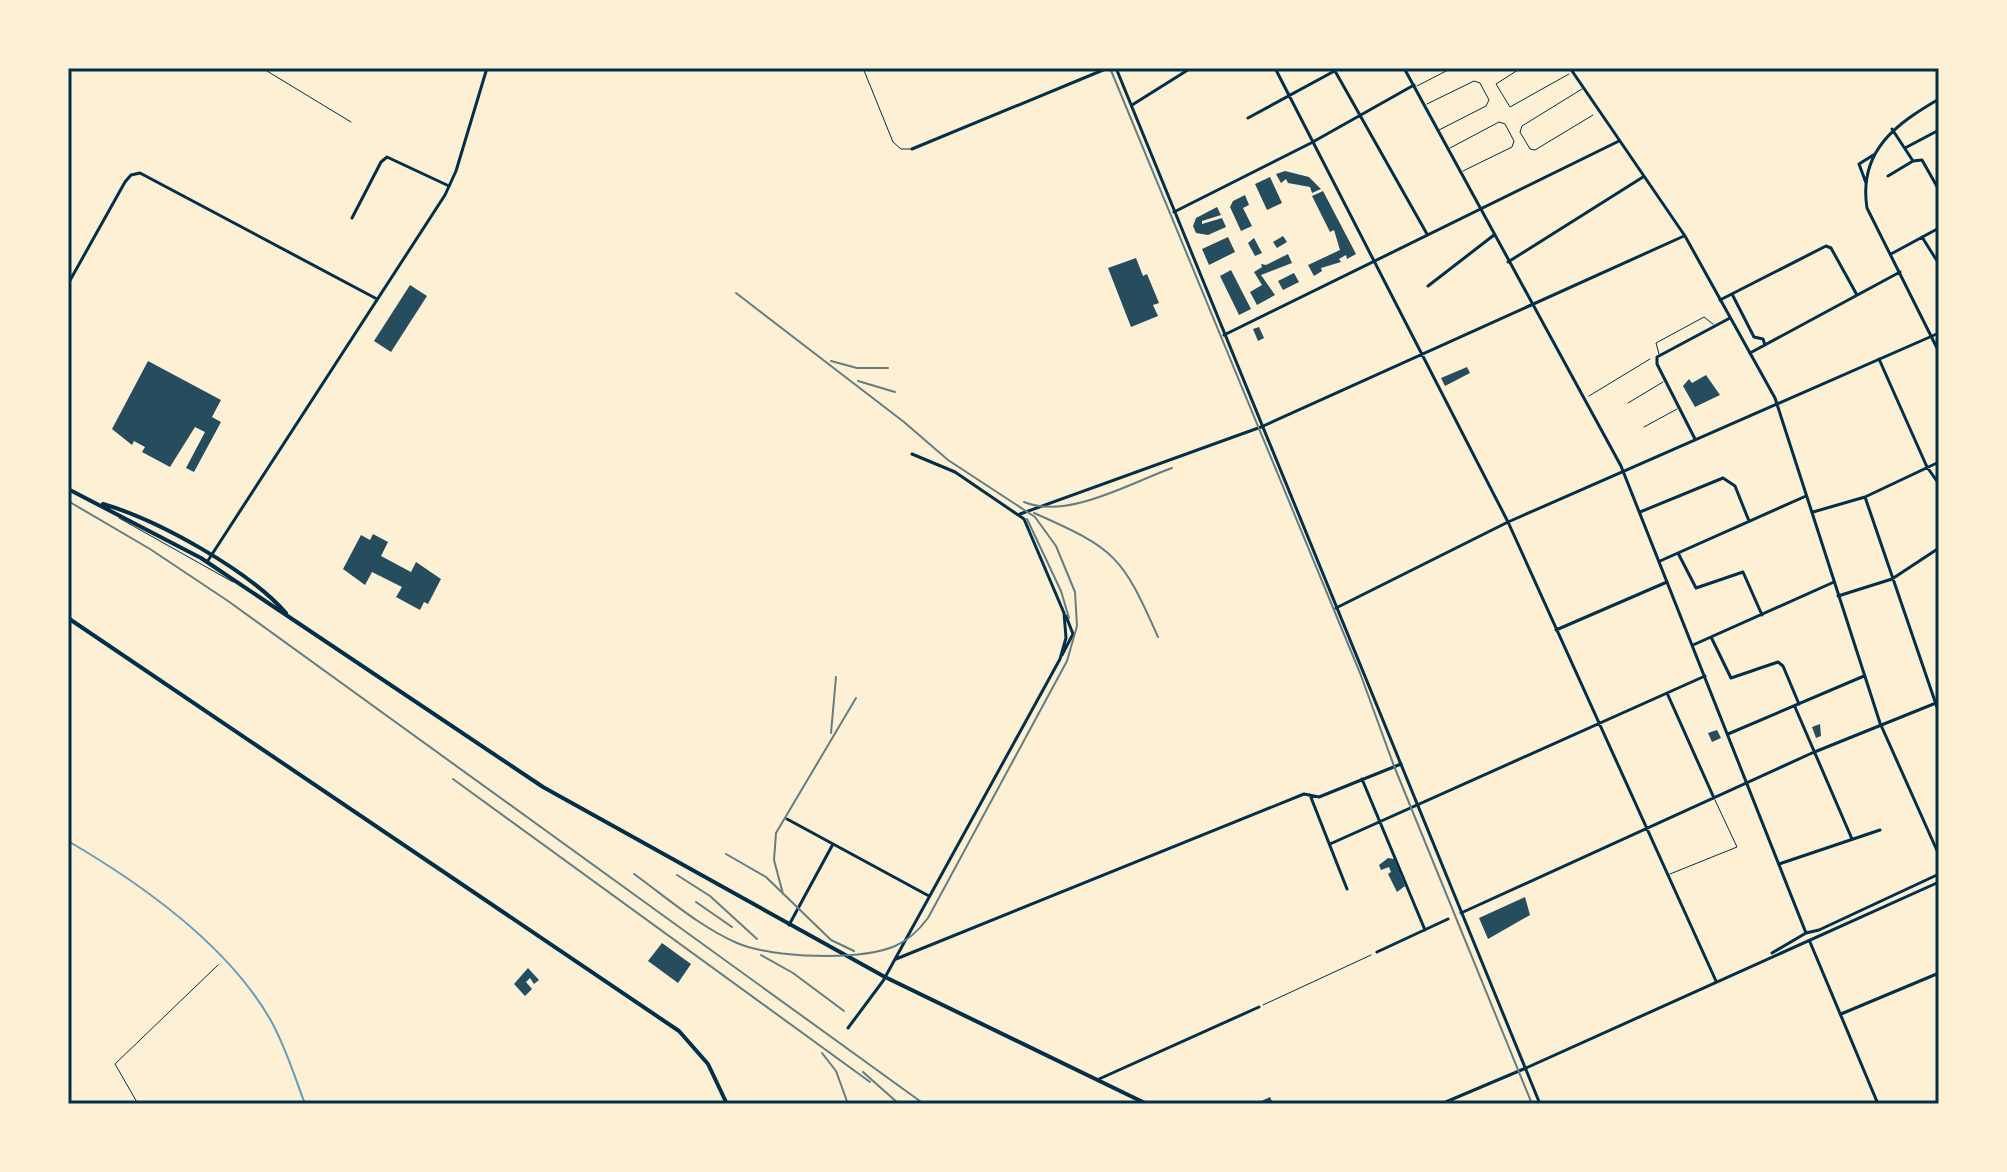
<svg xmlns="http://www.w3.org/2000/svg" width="2007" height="1172" viewBox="0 0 2007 1172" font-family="'IBM Plex Sans',sans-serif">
  <rect width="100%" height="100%" fill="#fdf0d5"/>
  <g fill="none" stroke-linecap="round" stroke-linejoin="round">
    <path stroke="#669bbc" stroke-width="2" d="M68,841C140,883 227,945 270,1019C285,1045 294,1075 305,1104"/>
  </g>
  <path fill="#264d5e" d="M1285,171L1309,177L1321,189L1312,193L1310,187L1288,183L1286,179L1281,183L1276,174Z
    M1270,177L1282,203L1267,210L1255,184Z
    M1323,191L1356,254L1347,259L1346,255L1339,259L1341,262L1321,268L1322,271L1314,276L1308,265L1340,250L1334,230L1330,232L1312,196Z
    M1245,195L1249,205L1243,208L1252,226L1241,231L1230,207L1233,201Z
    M1217,207L1221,215L1202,221V224L1222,218L1226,227L1208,235L1196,233L1193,226L1196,218Z
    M1283,236L1287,242L1277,248L1273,242Z
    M1228,237L1235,252L1209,265L1202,249Z
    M1254,238L1262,253L1255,256L1248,243Z
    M1288,254L1292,263L1261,275L1275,295L1257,305L1250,292L1262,285L1254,272L1262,267L1261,264L1266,265Z
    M1136,258L1143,276L1147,274L1159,303L1153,305L1158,316L1131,327L1108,268Z
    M1231,270L1251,309L1239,315L1220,276Z
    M1294,273L1299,282L1283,290L1278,281Z
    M410,285L427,296L391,352L374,341Z
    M1259,327L1264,338L1258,341L1253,329Z
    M148,361L221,400L212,417L221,422L194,472L186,468L205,432L195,427L170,467L142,452L145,447L134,441L132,445L112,429Z
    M1467,367L1470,373L1445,386L1441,378Z
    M1706,375L1720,395L1695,407L1683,386L1689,379L1692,383Z
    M373,534L388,542L381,556L411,572L416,562L441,579L428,604L424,602L420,610L396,597L402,587L372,572L365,585L343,569L361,535L370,540Z
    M1820,724L1821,736L1816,738L1812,727Z
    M1717,730L1721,738L1712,742L1708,733Z
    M1388,858L1394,859L1405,886L1397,892L1388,874L1391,872L1389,867L1381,870L1379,865Z
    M1525,897L1530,915L1488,939L1479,918Z
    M662,943L691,964L678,983L648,961Z
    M528,968L539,980L534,984L530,978L526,982L532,989L525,996L514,984Z
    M1270,1097L1273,1104H1255Z"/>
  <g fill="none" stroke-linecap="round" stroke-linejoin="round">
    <path stroke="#003049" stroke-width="1" d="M1589,396L1650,359
      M1263,1005L1371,955
      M138,1104L115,1064L218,965"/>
    <path stroke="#003049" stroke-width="1" d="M262,68L351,122
      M863,68L893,142L901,149H911
      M1521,68L1496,84L1510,107L1569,74
      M1417,86L1452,68
      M1582,89L1522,126L1520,132L1530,149L1535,150L1593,115
      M1427,104L1474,81L1480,83L1489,100L1486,106L1439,130
      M1450,148L1499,122L1505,124L1514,141L1512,147L1463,171
      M1659,354L1656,343L1704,317L1713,324
      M1628,403L1663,382
      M1644,427L1677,409
      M119,518L233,582
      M1670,874L1737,847L1715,800"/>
    <path stroke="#003049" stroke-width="3" d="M1275,68L1508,522L1716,981
      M1335,71L1427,234
      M1939,99C1896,124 1858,151 1867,208L1939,352
      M1248,118L1340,68
      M1892,129L1913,161L1922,160L1939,190
      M1905,148L1939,130
      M912,149L1108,68
      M1888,176L1913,161
      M1866,183L1859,164L1875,154
      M1174,212L1311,143L1414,85
      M352,218L381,162L387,157L449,186
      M1922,237L1939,264
      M1891,254L1939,228
      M1508,262L1643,177
      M68,284L125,182L131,175L140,173L377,299
      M1428,286L1494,235
      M1732,294L1754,337L1763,339L1765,345
      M1720,300L1826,246L1831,248L1857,295
      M1224,335L1619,141
      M1750,353L1900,272
      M1879,359L1927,467L1939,484
      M1695,439L1657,364V357L1730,318
      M1865,497L1939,713
      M1640,512L1723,478L1735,486L1749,521
      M1813,512L1865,497L1939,462
      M1020,514L1261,427L1684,236
      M1678,553L1696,588L1743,572L1762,615
      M1660,561L1806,496
      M1838,596L1892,579L1939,548
      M1556,630L1667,582
      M1711,637L1731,678L1778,662L1783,666L1799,704
      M1693,645L1834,582
      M1062,655L1073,634L1066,616
      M1667,693L1714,798
      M1795,707L1852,839
      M1728,734L1864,676
      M1362,779L1425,930
      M1310,795L1347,889
      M787,819L929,896
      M1330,844L1705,676
      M1779,864L1880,830
      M1461,913L1812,753L1936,703
      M789,925L833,844
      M1810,942L1878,1104
      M1377,952L1448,919
      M896,959L1304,794L1319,797L1401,764
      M1841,1014L1939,973
      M848,1028L883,981L1060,659L1066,638L1064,613L1024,519L955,472L912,454
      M1099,1079L1259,1007
      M1441,1104L1526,1068"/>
    <path stroke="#003049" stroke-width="3" d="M1116,68L1540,1104
      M1404,68L1621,466L1806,933
      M1570,68L1685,236L1775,398L1880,723L1939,855
      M1132,105L1191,68
      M207,562L445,195L456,171L487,68
      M1336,608L1508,522L1939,333
      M1806,933L1819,930L1939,874
      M1772,953L1806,933
      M1526,1068L1939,882"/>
    <path stroke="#003049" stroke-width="4" d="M68,618L679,1031L708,1064L727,1104"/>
    <path stroke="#003049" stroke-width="4" d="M68,489L201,558L543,787L885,977L1147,1104
      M103,504C158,520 248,570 286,613"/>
    <path stroke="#657d81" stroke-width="2" d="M1110,68L1360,673L1394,766L1532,1104"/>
    <path stroke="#657d81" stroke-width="2" d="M831,361L857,368H888
      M858,381L895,392
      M68,501L150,549L228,601L924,1104
      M1024,502C1067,520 1130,483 1172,468
      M1034,513C1116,549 1122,556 1158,637
      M1027,519L1061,591L1069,618
      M831,733L836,677
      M453,779L870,1082
      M726,854L766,877L831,940L854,951
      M634,874C666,897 700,927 737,943C771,958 861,961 895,946C909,940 919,930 928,918L1067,661L1077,626L1075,592L1056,546L1035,517L948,460L904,422L736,293
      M677,875L710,896L757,939
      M783,894L774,860L776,833L856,698
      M696,902L732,927
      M761,955L793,973L844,1011
      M822,1053L836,1071L848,1104
      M863,1072L899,1104"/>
  </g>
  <rect width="2007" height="1172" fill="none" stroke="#fdf0d5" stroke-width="140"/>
  <rect x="70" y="70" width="1867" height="1032" fill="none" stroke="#003049" stroke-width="3"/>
</svg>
